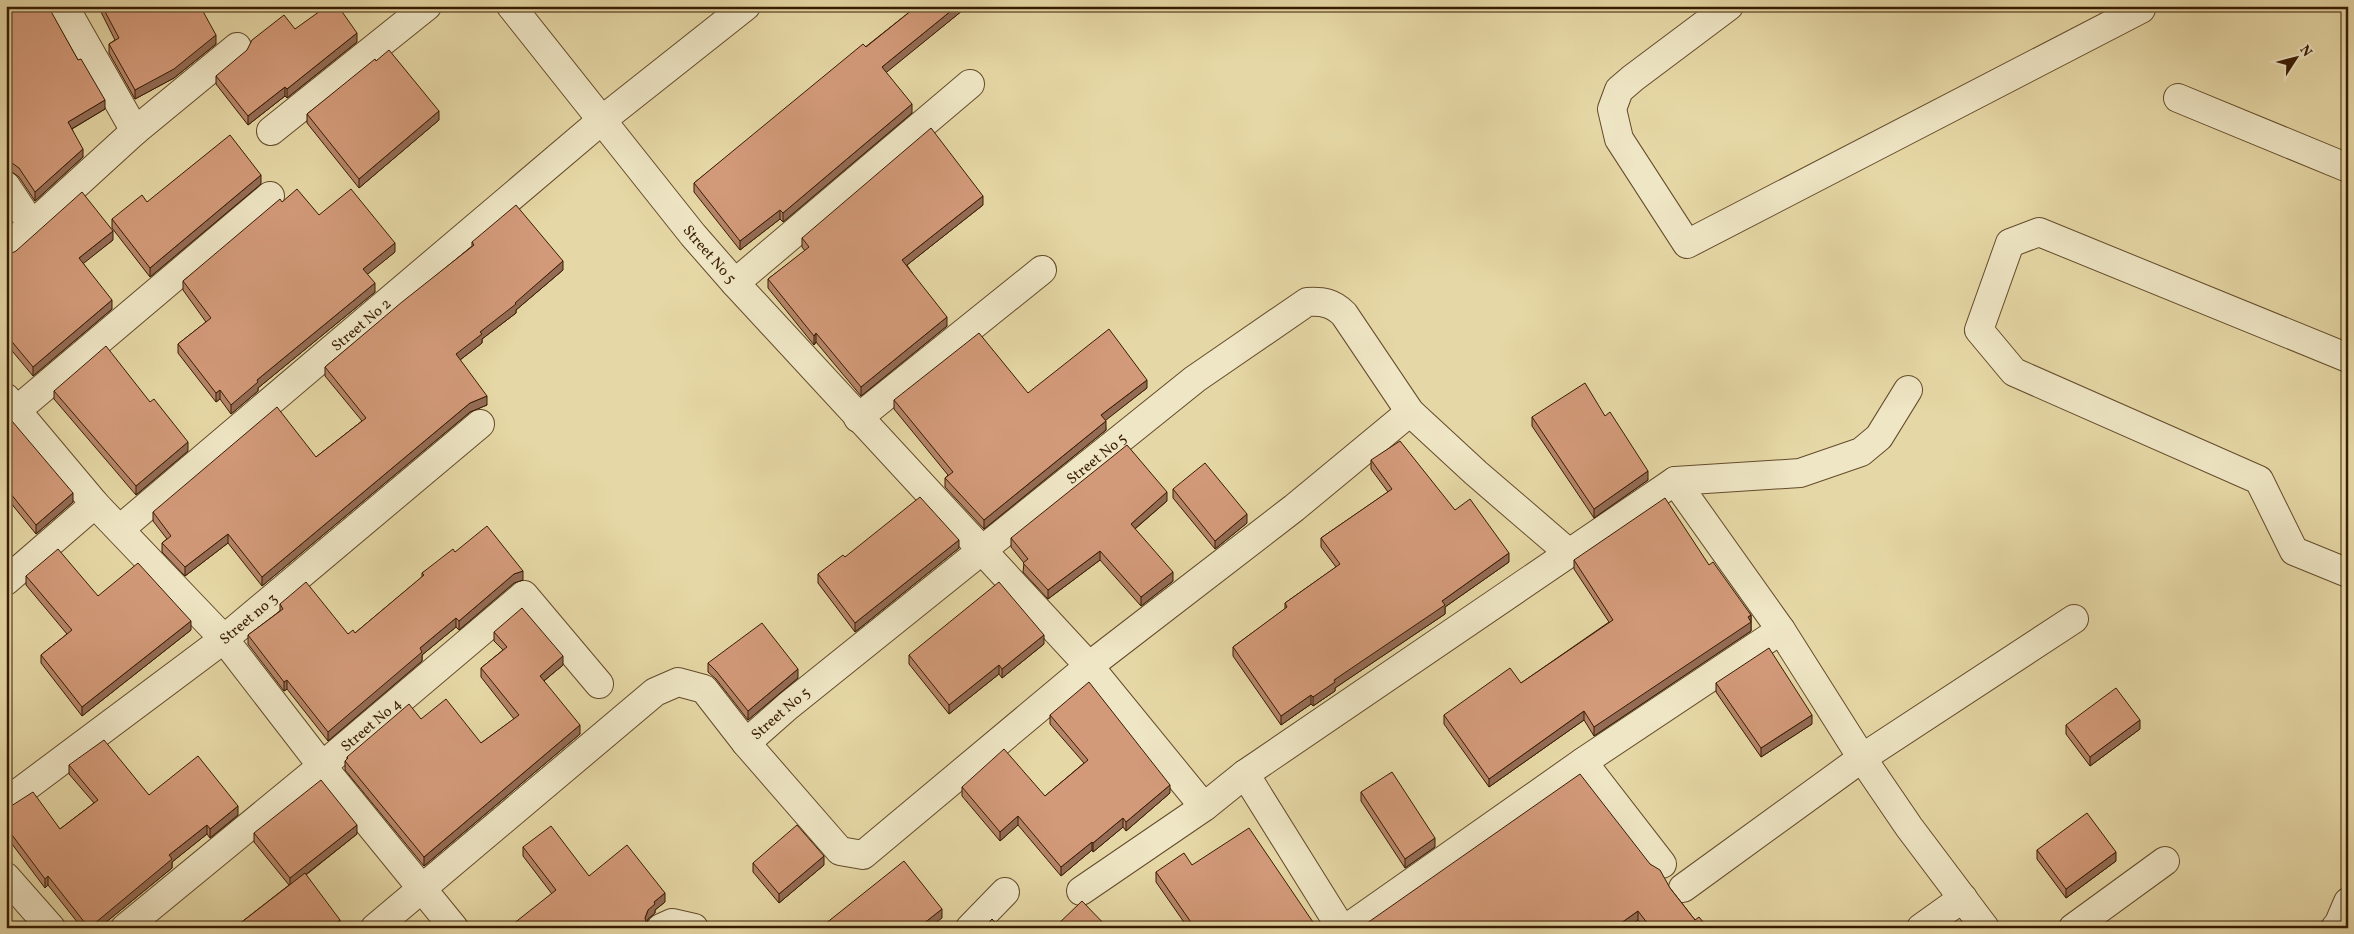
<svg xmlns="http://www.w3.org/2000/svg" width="2354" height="934" viewBox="0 0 2354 934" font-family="Vollkorn,serif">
  <rect width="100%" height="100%" fill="#e6d8a6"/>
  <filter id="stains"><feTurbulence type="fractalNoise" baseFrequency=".004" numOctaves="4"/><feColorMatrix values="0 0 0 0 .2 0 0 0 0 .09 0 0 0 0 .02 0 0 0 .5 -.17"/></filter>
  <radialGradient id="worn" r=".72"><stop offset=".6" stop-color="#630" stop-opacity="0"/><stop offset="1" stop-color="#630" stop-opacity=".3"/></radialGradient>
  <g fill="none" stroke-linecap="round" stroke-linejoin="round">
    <defs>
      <g id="minor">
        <path d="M64,6L135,131"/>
        <path id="s1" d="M511,6L693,235L735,283L970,84"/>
        <path d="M1729,6L1633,78L1619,90L1612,109L1619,139L1687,244L2141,9"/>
        <path d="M2178,98L2348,168"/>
        <path d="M271,131L427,6"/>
        <path d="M6,186L32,225L6,248"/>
        <path d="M32,225L135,131L237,47"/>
        <path d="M735,283L1089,666L1204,807"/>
        <path d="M2348,358L2039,232L2010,243L1979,330L2014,372L2259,480L2294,551L2348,573"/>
        <path d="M1908,390L1879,437L1861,452L1800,473L1675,481L1781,630L1862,758L1909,827L1985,928"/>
        <path d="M6,398L95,504L224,639L322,766L454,928"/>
        <path d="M17,410L270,196"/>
        <path d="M858,418L1042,270"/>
        <path id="s2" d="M120,529L602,120L746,6"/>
        <path d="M6,581L95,504"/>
        <path d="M746,743L840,851L863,855L1089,666L1294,508L1410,412"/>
        <path d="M1583,762L1662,864"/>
        <path d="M1245,774L1341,928"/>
        <path id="s3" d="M6,802L224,639L480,424"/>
        <path d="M6,877L51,928"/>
        <path d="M1683,888L1862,758L2074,619"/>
        <path d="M1081,891L1204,807L1245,774L1675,481"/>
        <path id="s4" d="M125,928L322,766L524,595L599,684"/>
        <path id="s5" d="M375,928L655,692L678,682L704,689L746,743L788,706L1195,379L1307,302C1323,301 1333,303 1344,314L1410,412L1476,473L1569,553"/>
        <path d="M661,928L672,923L694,928"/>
        <path d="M970,928L1005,892"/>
        <path d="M1347,928L1583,762L1781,630"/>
        <path d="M1921,928L1963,898"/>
        <path d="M2073,928L2165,861"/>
        <path d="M2335,928L2339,923L2348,902"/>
      </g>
    </defs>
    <use href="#minor" stroke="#644b2b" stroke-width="30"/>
    <use href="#minor" stroke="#efe6c5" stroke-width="28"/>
  </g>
  <path fill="#b58468" stroke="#381c02" d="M98,6H200L216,44L174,78L135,99L109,53V44L115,40Z
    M917,6H968L886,72L912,113L783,222L780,219L740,250L694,192V183Z
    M11,8L105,109L72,129L83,157L35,201L19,177L12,172L6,171V14L11,12Z
    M295,29L357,42L287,98L285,96L248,125L216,84V76Z
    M376,61L439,120L359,188L307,123V114Z
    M261,184L150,277L112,228V219Z
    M282,202L319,215L395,252L367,274L375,292L258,388V391L231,414L220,399L216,402L178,353V344L206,322L183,290V281Z
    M983,205L907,265L947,326L861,396L816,342L814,345L768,288V279L805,251L802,247V238Z
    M113,240L83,263L112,309L33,376L8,346L6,348L10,254Z
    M472,242L563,270L516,310V313L482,339V343L460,360L487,405L470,412L262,586L228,543L185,576L162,552V543L167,539L153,521V512L316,457L362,421L325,376V367L472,246Z
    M1147,388L1105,420L1106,430L984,529L945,487V478L948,475L894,409V400L1028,393Z
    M54,391L188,451L136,495L54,399Z
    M6,414L73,502L36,534L6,497Z
    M1605,416L1648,480L1594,518L1532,426V417Z
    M1371,460L1455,510L1509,562L1445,607V614L1335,688V691L1313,706L1311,704L1281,725L1233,656V647L1285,609V603L1336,567L1321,547V538L1388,492L1371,469Z
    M1173,489L1247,523L1215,549L1173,498Z
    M1167,501L1135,529L1173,581L1141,606L1100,560L1048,599L1023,572L1024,563L1011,547V538Z
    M959,548L855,632L818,583V574L845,557Z
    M455,552L523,580L514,583L459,630L456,627L422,655V661L328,741L287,689L284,691L248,644V635L280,611V604L348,634L355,633L422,577V573Z
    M1574,560L1709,565L1751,615V631L1594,736L1584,720L1489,787L1444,724V715L1521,683L1609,622L1574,569Z
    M26,576L98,596L191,630L82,716L41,663V655L67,634L26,585Z
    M494,632L563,665L544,681L580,734L424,866L345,770V761L347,760V757L421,719L481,743L514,719L481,677V668L503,650L494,641Z
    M1044,644L1002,678L999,674L949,714L909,664V655Z
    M708,663L798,678L748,720L716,679L708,672Z
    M1716,683L1812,724L1761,757L1716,692Z
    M1050,715L1170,793L1126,831L1123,827L1093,852L1092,850L1061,876L1018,825L1000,841L962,796V787L1045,796L1084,763L1050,724Z
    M2066,725L2140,729L2090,766L2066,734Z
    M69,765L149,795L238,815L210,838L207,834L172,862V868L99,928H82L48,885L45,888L6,836V808L60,829L94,803L69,774Z
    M1361,792L1435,847L1405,868L1361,801Z
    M254,833L357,834L306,875L340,928H234L289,885L254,842Z
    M523,847L589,876L665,902L655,910V913L648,919L647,924V926L552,894L523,856Z
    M2037,850L2116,861L2066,898L2037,859Z
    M753,863L824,865L779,903L753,872Z
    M1650,864L1670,888L1695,920L1708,928H1644L1638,920L1627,928Z
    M1192,865L1317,928H1188L1156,882V872Z"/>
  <path fill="#946c55" stroke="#381c02" d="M957,6H968L882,76V67Z
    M357,33V42L287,98V89Z
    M216,35V44L174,78L135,99V90Z
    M285,87V96L248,125V116Z
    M105,100V109L68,131V122Z
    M912,104V113L783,222V213Z
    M439,111V120L359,188V179Z
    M83,149V157L35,201V192Z
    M261,175V184L150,277V268Z
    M983,196V205L902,269V260Z
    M780,210V219L740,250V241Z
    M11,213V222L6,227V218Z
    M113,231V240L79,267V258Z
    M395,243V252L363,278V269Z
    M563,261V270L516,310V313L482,339V343L456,363V354L480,332Z
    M375,283V292L258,388V391L231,414V405L257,380Z
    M112,300V309L33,376V367Z
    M947,317V326L861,396V387Z
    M816,333V342L814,345V336Z
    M8,337V346L6,348V339Z
    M1147,380V388L1101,424V415Z
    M220,390V399L216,402V393Z
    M487,396V405L470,412L262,586V577L470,403Z
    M1106,421V430L984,529V520Z
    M188,442V451L136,495V486Z
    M1648,471V480L1594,518V509Z
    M1167,492V501L1131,532V524Z
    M73,493V502L36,534V525Z
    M1247,514V523L1215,549V541Z
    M228,534V543L185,576V567Z
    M959,540V548L855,632V623Z
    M1100,551V560L1048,599V590Z
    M1509,553V562L1445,607V614L1335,688V691L1313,706V697L1334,680L1442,601Z
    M523,571V580L514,583L459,630V621L514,574Z
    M1173,572V581L1141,606V597Z
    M1751,615V631L1594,736V727Z
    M456,618V627L422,655V661L328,741V732L420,648Z
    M191,621V630L82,716V707Z
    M1044,635V644L1002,678V669Z
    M563,656V665L540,684V676Z
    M999,665V674L949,714V705Z
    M798,669V678L748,720V711Z
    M287,680V689L284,691V682Z
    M1311,695V704L1281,725V716Z
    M1584,711V720L1489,787V779Z
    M1812,715V724L1761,757V748Z
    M2140,720V729L2090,766V757Z
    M580,725V734L424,866V857Z
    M10,771V780L6,783V774Z
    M1170,785V793L1126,831V822Z
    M238,806V815L210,838V829Z
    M1018,816V825L1000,841V832Z
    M1123,818V827L1093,852V843Z
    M207,825V834L172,862V868L99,928H89L169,855Z
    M357,825V834L290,887V878Z
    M1435,838V847L1405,868V859Z
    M1092,842V850L1061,876V867Z
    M2116,852V861L2066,898V889Z
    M824,856V865L779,903V894Z
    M48,876V885L45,888V879Z
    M665,893V902L655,910V913L648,919L645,927V918L648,910L654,902Z
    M942,909V918L929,928H918Z
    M1638,911V920L1627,928H1614Z
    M340,920V928H330Z"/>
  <path fill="#d39a79" stroke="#381c02" d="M15,6H48L78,60L81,59L105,100L68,122L83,149L35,192L19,168L12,163L6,162V14L13,11L11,8Z
    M102,6H200L216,35L174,69L135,90L109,44L119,38Z
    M327,6H338L357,33L287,89L285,87L248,116L216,76L247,50L252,40L284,15L295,29Z
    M917,6H957L882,67L912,104L783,213L780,210L740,241L694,183L835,67L863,44L866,47Z
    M389,50L439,111L359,179L307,114L375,59L376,61Z
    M931,128L983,196L902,260L947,317L861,387L816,333L814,336L768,279L809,247L802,238Z
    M230,135L261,175L150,268L112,219L142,195L147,202Z
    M297,189L319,215L351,189L395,243L363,269L375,283L257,380L258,382L231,405L220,390L216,393L178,344L211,318L183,281L280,199L282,202Z
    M82,192L113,231L79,258L112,300L33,367L8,337L6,339V254H10L16,251Z
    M6,205L11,213L6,218Z
    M516,205L563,261L515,303L516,304L480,332L482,334L456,354L487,396L470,403L262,577L228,534L185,567L162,543L171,536L153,512L277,407L316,457L366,418L325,367L402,302L474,245L472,242Z
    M1109,329L1147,380L1101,415L1106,421L984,520L945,478L953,472L894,400L979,333L1028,393Z
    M106,346L150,402L154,399L188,442L136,486L54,391Z
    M1585,383L1605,416L1610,412L1648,471L1594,509L1532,417Z
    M6,414L73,493L36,525L6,488Z
    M1400,441L1455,510L1470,499L1509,553L1442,601L1445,605L1334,680L1335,682L1313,697L1311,695L1281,716L1233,647L1287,607L1285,603L1340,564L1321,538L1392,489L1371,460Z
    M1127,445L1167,492L1131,524L1173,572L1141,597L1100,551L1048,590L1023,563L1028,559L1011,538Z
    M1205,463L1247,514L1215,541L1173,489Z
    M920,497L959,540L855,623L818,574L843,555L845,557Z
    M1665,498L1709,565L1713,562L1751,615L1748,617L1751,622L1594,727L1584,711L1489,779L1444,715L1510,668L1521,683L1613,620L1574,560Z
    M487,526L523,571L514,574L459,621L456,618L420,648L422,652L328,732L287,680L284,682L248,635L283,609L280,604L306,582L348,634L353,630L355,633L424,575L422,573L453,549L455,552Z
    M58,549L98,596L138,563L191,621L82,707L41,655L72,630L26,576Z
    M999,582L1044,635L1002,669L999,665L949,705L909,655Z
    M522,608L563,656L540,676L580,725L424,857L345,761L348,758L347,757L409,704L421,719L446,699L481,743L519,715L481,668L507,647L494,632Z
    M762,623L798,669L748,711L716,671L708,663Z
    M1769,648L1812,715L1761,748L1716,683Z
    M1089,682L1170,785L1126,822L1123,818L1093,843L1092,842L1061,867L1018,816L1000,832L962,787L1004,749L1045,796L1088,760L1050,715Z
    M2116,688L2140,720L2090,757L2066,725Z
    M104,740L149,795L198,756L238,806L210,829L207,825L169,855L172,859L89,928L48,876L45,879L6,827V808H8L33,792L60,829L98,800L69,765Z
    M6,766L10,771L6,774Z
    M1392,772L1435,838L1405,859L1361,792Z
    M1580,774L1650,864L1660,870L1670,888L1695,920L1699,917L1708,928H1651L1638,911L1614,928H1360Z
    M321,780L357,825L290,878L254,833Z
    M2087,813L2116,852L2066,889L2037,850Z
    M797,825L824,856L779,894L753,863Z
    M551,826L589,876L627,845L665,893L654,902L655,904L648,910L645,918L647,926L648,928H508L556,890L523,847Z
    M1249,828L1317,928H1195L1156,872L1184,853L1192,865Z
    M904,861L942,909L918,928H820Z
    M305,873L340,920L330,928H228L232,925L234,928Z
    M1082,901L1108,928H1056L1055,927Z
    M992,919L1001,928H983Z"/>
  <g text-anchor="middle" stroke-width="4" stroke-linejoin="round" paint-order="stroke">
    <g font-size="15" fill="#381c02" stroke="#efe6c5">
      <text dy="5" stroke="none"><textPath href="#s1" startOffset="318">Street No 5</textPath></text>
      <text dy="5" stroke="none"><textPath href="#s2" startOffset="316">Street No 2</textPath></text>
      <text dy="5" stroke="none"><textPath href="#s5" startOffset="938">Street No 5</textPath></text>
      <text dy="5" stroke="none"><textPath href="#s3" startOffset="304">Street no 3</textPath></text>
      <text dy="5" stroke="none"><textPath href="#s5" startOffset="532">Street No 5</textPath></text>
      <text dy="5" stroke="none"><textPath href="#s4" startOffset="319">Street No 4</textPath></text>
    </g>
  </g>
  <rect width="2354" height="934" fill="none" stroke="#e6d8a6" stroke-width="25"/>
  <rect x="8" y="8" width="2339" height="919" fill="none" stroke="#381c02" stroke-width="2.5"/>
  <rect x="12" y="12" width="2329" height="909" fill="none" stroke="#381c02"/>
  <g transform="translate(2296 58) rotate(54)" stroke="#efe6c5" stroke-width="4" paint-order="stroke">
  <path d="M0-4L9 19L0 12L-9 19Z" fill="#381c02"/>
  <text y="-8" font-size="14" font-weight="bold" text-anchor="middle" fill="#381c02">N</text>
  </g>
  <rect width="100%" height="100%" filter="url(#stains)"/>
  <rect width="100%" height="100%" fill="url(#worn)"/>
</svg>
